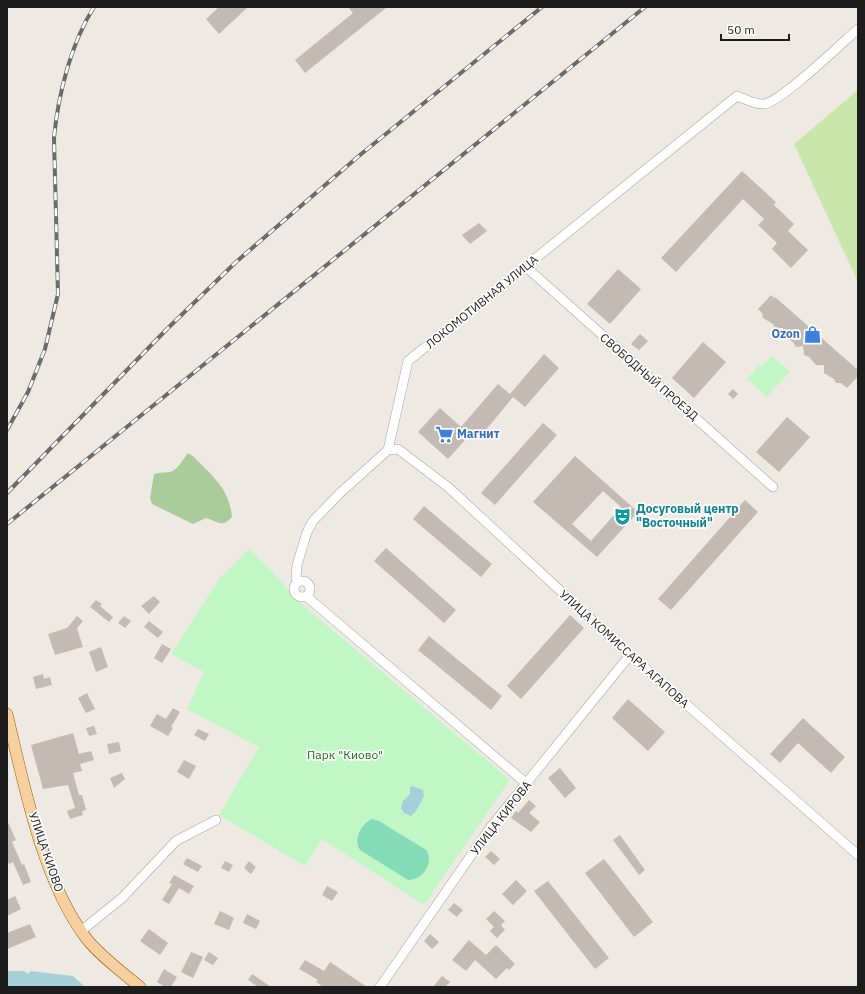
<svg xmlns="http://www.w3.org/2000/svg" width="865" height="994" viewBox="0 0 865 994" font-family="'IBM Plex Sans',sans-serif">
  <rect width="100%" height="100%" fill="#eeeae3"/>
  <path fill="#cae7ab" d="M858,90V282L794,144Z"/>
  <path fill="#aacc9a" d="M188,453L194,457C213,477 229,488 232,517C222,528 219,522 206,518L193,524L152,504L150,498L154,474C160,472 164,473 170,472C178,470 183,459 188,453Z"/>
  <path fill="#c1f7c4" d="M771,356L790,371L767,397L747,379L759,365L762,367Z
    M249,549L268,567L299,602L510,780L424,905L322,839L305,866L219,815L259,747L187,709L204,672L171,654L219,579Z"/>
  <path fill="#84dbb7" d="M372,819L379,821L426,850C435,863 422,880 408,880L360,850C353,839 361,824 372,819Z"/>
  <path fill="#a5d0da" d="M412,786L423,790L424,796L416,811L411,816L404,813L401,808L403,801L410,794V787Z
    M7,971H24L28,974L31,971L73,976L85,987H7Z"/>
  <path fill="#c2bab3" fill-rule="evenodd" d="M219,7H248L219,34L206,19Z
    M348,7H387L305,73L295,60L353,13Z
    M742,171L776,202L774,205L794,224L788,231L808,250L791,268L772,249L777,243L758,225L764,219L743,199L676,272L661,258Z
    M479,223L487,231L470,244L462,235Z
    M618,269L641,289L610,324L587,304Z
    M771,295L774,298L775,297L858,370V376L847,388L841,383H836L834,379L824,373V365H816L809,357L804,355L803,346L796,347L793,342L783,336V328H775L773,324L763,318L762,313L758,309Z
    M640,334L648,341L639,350L631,344Z
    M703,342L726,362L694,398L672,378Z
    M544,354L559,368L525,407L513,397L480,437L473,431L448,459L418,432L440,408L461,427L498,384L510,394Z
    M733,389L738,394L733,399L728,394Z
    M787,417L810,437L779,472L756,452Z
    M543,423L557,435L495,505L481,493Z
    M575,456L638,512L597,557L533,502ZM603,491L621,507L591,541L572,524Z
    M745,500L758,512L671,610L658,599Z
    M424,506L492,564L481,577L413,519Z
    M386,548L456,610L444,623L374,561Z
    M154,596L160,602L149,614L141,606Z
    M96,600L102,604L100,606L113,617L109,622L90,607Z
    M570,615L584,628L521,699L507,686Z
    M77,616L83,621L77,628L83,647L55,655L48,634L67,628Z
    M124,616L131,621L125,628L118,623Z
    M149,621L163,632L158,638L144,627Z
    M429,636L502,696L491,710L418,650Z
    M162,644L171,649L162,663L154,658Z
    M101,647L108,667L96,672L89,652Z
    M43,674L44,679L50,677L52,685L36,689L33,677Z
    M87,693L95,709L86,713L78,698Z
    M628,699L665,732L648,751L612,718Z
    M173,708L180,712L171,727L173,728L168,736L150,726L157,714L166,719Z
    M803,718L845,757L831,773L798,743L780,763L770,754Z
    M94,726L97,734L89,736L86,728Z
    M198,729L209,734L205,741L194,735Z
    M73,733L79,754L91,751L94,760L80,764L82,771L73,773L79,795H82L86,810L82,811L83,815L70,819L67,811L75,808L68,785L43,789L31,745Z
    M119,742L121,751L109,754L107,744Z
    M184,760L196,766L189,779L177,772Z
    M560,768L576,788L565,798L548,778Z
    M122,773L125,779L114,788L110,778Z
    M529,800L536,806L529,813L540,822L531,832L511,818L516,811L518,813Z
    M7,820L16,840L12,842L22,865L24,864L31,882L23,885L13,862L9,864L7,860Z
    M620,835L645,870L639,875L613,840Z
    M491,851L500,859L494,865L485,857Z
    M187,858L202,866L198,872L183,864Z
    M604,859L653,922L634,937L585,873Z
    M225,861L233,865L229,872L221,868Z
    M249,861L256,867L251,874L244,868Z
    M174,875L194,886L189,894L179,888L169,904L162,900L172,884L169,883Z
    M516,880L527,891L513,905L502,894Z
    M548,881L609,958L595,969L534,891Z
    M327,886L338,892L332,901L322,895Z
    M15,896L21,909L7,916V900Z
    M454,903L463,910L457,917L448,910Z
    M220,911L234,918L229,930L214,924Z
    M494,911L505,921L501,925L505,930L497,938L490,931L494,927L486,919Z
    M247,914L260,921L256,929L243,923Z
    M30,924L36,937L7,949V933Z
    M149,929L168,943L160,955L140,941Z
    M430,934L439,942L432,949L424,941Z
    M469,940L486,955L496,945L515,964L509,970L507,968L496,979L475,960L466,971L452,960Z
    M191,952L203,957L193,978L181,972Z
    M209,952L218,958L213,965L204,960Z
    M305,960L324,971L330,962L367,987H323L316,982L318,980L299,969Z
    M164,969L177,977L171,987H165L157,982Z
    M252,974L271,987H258L248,980Z
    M442,976L450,982L445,987H433Z"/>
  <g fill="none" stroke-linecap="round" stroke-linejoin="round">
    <defs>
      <path id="minor" d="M526,267L773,487
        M388,450L398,449L448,487L630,655L858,855
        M294 589a8 8 0 1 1 16 0a8 8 0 1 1-16 0Z
        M298,582L296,578L297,565L307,532L313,521L339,494L388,450L408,361L737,96C745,99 756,105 764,104C781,102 842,43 858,29
        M306,596L527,784
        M81,931L122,898L176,841L216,820
        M380,987L490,828L630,655"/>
      <path id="major" d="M7,714C24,784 42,880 86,938C100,956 122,972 140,987"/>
    </defs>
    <use href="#minor" stroke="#a4a4a4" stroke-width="10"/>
    <use href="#major" stroke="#915f06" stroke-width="12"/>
    <use href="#minor" stroke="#fff" stroke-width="9"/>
    <use href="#major" stroke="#f8cf9e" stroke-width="11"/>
    <defs>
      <path id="rail" d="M7,430L28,392L45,349L58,294L54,138C58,95 71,43 94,7
        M7,493L166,330L236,262L360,155L542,7
        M7,524L645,7"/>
    </defs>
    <use href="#rail" stroke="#6b6b6b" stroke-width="4"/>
    <use href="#rail" stroke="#fff" stroke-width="2.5" stroke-dasharray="8" stroke-linecap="butt"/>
  </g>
  <defs>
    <symbol id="shop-bare" viewBox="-9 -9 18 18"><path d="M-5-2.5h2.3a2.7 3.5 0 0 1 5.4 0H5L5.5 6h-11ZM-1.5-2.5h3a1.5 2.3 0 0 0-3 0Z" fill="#3f7fe0" stroke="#fff" stroke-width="2.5" paint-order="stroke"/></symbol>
    <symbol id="supermarket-bare" viewBox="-9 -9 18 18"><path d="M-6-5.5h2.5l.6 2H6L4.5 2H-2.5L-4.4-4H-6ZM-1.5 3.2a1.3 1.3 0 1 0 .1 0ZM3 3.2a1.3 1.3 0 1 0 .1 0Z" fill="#3f7fe0" stroke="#fff" stroke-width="2.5" paint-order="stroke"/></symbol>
    <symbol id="theatre-bare" viewBox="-9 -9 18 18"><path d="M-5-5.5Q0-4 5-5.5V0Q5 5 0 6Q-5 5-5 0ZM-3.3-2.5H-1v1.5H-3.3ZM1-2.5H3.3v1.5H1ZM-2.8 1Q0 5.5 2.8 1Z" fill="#0f9aa8" stroke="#fff" stroke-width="2.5" paint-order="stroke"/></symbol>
  </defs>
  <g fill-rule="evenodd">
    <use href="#shop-bare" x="800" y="322" width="25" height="25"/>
    <use href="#supermarket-bare" x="432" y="422" width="25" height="25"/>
    <use href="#theatre-bare" x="610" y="504" width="25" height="25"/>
  </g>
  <g text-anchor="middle" stroke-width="3.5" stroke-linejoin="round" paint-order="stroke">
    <g font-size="12" fill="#1d1d1d" stroke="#fff">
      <text transform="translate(482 302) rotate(-39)" y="4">ЛОКОМОТИВНАЯ УЛИЦА</text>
      <text transform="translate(649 377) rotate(41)" y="4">СВОБОДНЫЙ ПРОЕЗД</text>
      <text transform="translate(624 649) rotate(42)" y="4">УЛИЦА КОМИССАРА АГАПОВА</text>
      <text transform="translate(501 818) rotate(-52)" y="4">УЛИЦА КИРОВА</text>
      <text transform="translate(46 852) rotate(71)" y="4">УЛИЦА КИОВО</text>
    </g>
    <g font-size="12" font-weight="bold" fill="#366cbe" stroke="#fff" text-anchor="end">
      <text x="800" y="338">Ozon</text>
      <text x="457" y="438" text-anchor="start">Магнит</text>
    </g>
    <g font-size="12" font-weight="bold" fill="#0d838f" stroke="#fff" text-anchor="start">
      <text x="636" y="513">Досуговый центр<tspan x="636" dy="14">"Восточный"</tspan></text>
    </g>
    <g font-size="12" fill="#0f7715" stroke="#fff">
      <text x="345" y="759">Парк "Киово"</text>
    </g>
  </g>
  <rect width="865" height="994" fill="none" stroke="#1d1d1d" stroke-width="16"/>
  <path d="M721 34v6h68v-6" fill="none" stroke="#1d1d1d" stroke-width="2"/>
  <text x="727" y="34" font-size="12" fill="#1d1d1d" stroke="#ffffff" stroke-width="3" paint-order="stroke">50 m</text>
</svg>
